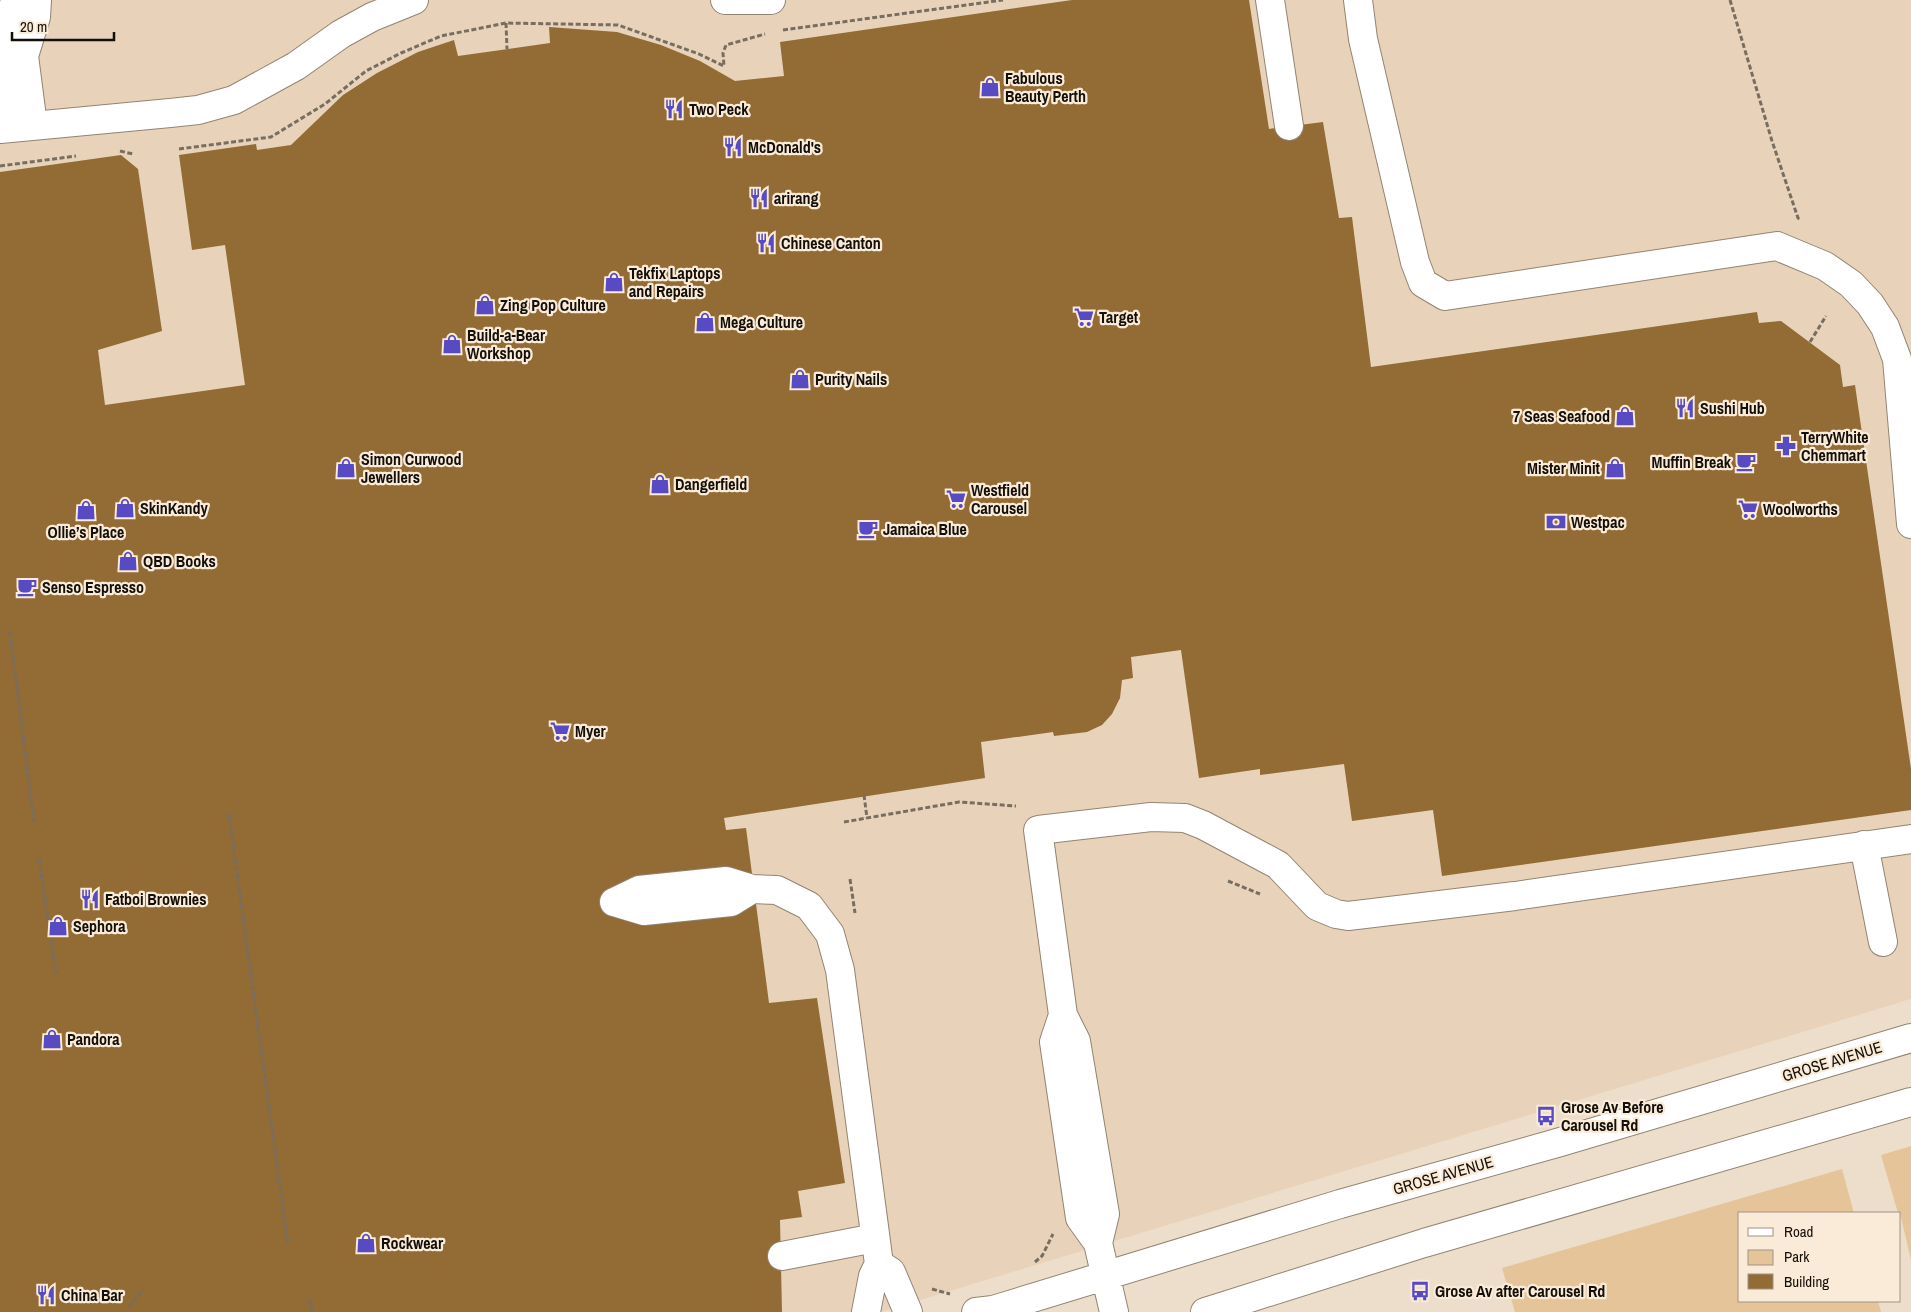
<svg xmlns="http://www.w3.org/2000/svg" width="1911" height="1312" viewBox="0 0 1911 1312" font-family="'Archivo Narrow',sans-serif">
  <rect width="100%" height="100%" fill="#eddecb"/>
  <path fill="#e8d3ba" d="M0,0H1911V999L881,1312H0Z"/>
  <path fill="#e5c49a" d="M1911,1146V1260L1900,1213H1898L1881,1155Z
    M1842,1169L1854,1213H1740V1301H1878L1881,1312H1515L1502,1268Z"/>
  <path fill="#936b34" d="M1072,0H1249L1269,129L1323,122L1339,218L1352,217L1371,367L1757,312L1759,323L1781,321L1840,365L1843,387L1855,385L1911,769V810L1442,876L1433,810L1352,821L1344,764L1260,775V769L1199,778L1181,650L1131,657L1133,678L1122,680L1120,698L1112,714L1102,725L1087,732L1054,736L1053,732L981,742L985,778L724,818L726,830L746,828L769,1003L817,998L845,1183L798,1191L802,1217L780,1220L782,1312H0V172L121,155L138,169L162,331L98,350L105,405L245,385L225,245L192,250L179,155L256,144L257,150L291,145L343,95L377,73L418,52L454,40L458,56L550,43L549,27L617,32L661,45L700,61L735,81L784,76L780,42Z"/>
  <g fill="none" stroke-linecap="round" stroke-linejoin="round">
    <defs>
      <path id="minor" d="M725,0H771
        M1270,0L1289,126
        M1358,0L1363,39L1415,262L1423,283L1445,296L1777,246L1825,266L1851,284L1870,304L1885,327L1897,359L1911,524
        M0,46L11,127
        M1,56L15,0
        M33,125L24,56L36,17L37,0
        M0,129L170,113L198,110L234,100L296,66L341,34L372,17L414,0
        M1864,845L1883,942
        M614,902L639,890L726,881L752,889L777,890L809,906L830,934L840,970L879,1264L873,1276L866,1312
        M614,902L644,911L731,902L752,889
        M1063,1015L1054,1042L1080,1218L1098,1243L1114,1312
        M1098,1243L1105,1214L1076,1041L1063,1015L1038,830L1151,817L1185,818L1203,825L1278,865L1317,906L1336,914L1348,916L1515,896L1911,839
        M782,1256L875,1238
        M879,1264L891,1272L908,1312
        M976,1312L993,1310L1340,1204L1557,1143L1911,1038
        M1205,1312L1424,1243L1911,1102"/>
    </defs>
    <use href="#minor" stroke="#928473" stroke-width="30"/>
    <path stroke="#776e61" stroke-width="3" stroke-dasharray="5 2.5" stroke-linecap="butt" d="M1730,0L1772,141L1798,218L1801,220
      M506,23L507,49
      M783,30L1003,0
      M179,149L271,137L325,104L366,71L401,53L441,36L506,23L618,25L699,54L724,66L723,53L726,45L765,34
      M120,151L133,154
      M0,166L76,156
      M1810,342L1826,316
      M10,632L34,822
      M864,795L867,818
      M229,814L288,1245
      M844,822L959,802L1016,806
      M39,859L56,973
      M850,879L855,913
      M1228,881L1260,894
      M1035,1262L1042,1256L1053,1234
      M932,1289L950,1294
      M309,1299L313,1312
      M129,1307L143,1289"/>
    <use href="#minor" stroke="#fff" stroke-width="28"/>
  </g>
  <defs>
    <symbol id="shop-bare" viewBox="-9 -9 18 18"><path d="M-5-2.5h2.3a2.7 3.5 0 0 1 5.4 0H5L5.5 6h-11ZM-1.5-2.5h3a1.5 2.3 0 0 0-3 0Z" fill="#584ac2" stroke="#faebd8" stroke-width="2.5" paint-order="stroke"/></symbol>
    <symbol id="restaurant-bare" viewBox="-9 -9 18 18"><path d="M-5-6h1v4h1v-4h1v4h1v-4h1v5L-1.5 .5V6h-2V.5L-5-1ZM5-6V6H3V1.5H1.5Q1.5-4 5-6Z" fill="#584ac2" stroke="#faebd8" stroke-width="2.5" paint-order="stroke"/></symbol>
    <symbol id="supermarket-bare" viewBox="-9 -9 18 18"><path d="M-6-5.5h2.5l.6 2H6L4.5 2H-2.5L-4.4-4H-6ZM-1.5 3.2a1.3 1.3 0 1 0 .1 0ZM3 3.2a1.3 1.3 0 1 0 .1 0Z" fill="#584ac2" stroke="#faebd8" stroke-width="2.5" paint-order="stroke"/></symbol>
    <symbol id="pharmacy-bare" viewBox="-9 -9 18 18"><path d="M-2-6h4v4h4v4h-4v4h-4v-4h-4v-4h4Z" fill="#584ac2" stroke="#faebd8" stroke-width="2.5" paint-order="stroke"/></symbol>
    <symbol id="cafe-bare" viewBox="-9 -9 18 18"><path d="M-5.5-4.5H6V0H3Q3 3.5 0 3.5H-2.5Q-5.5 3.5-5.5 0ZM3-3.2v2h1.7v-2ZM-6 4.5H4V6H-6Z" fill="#584ac2" stroke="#faebd8" stroke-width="2.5" paint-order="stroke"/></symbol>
    <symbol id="bank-bare" viewBox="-9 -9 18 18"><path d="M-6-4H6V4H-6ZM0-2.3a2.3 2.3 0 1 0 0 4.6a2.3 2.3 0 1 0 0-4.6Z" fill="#584ac2" stroke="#faebd8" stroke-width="2.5" paint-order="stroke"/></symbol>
    <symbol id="bus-bare" viewBox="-9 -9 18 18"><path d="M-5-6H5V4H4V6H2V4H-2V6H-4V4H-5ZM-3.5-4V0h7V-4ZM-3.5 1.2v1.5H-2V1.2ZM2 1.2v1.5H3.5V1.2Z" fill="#584ac2" stroke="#faebd8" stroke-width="2.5" paint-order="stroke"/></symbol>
  </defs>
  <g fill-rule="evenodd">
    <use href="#shop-bare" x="976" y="73" width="28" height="28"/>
    <use href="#restaurant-bare" x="660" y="95" width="28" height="28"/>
    <use href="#restaurant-bare" x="719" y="133" width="28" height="28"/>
    <use href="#restaurant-bare" x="745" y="184" width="28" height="28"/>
    <use href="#restaurant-bare" x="752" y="229" width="28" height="28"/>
    <use href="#shop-bare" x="600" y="268" width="28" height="28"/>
    <use href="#shop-bare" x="471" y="291" width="28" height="28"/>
    <use href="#supermarket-bare" x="1070" y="303" width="28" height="28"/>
    <use href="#shop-bare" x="691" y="308" width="28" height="28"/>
    <use href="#shop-bare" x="438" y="330" width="28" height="28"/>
    <use href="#shop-bare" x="786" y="365" width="28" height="28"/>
    <use href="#restaurant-bare" x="1671" y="394" width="28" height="28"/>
    <use href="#shop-bare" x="1611" y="402" width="28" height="28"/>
    <use href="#pharmacy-bare" x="1772" y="432" width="28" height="28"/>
    <use href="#cafe-bare" x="1732" y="448" width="28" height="28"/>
    <use href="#shop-bare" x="332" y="454" width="28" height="28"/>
    <use href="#shop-bare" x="1601" y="454" width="28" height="28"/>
    <use href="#shop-bare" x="646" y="470" width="28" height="28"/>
    <use href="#supermarket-bare" x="942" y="485" width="28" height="28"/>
    <use href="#shop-bare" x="111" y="494" width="28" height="28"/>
    <use href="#supermarket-bare" x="1734" y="495" width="28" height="28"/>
    <use href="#shop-bare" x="72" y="496" width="28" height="28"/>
    <use href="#bank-bare" x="1542" y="508" width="28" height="28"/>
    <use href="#cafe-bare" x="854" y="515" width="28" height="28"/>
    <use href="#shop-bare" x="114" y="547" width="28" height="28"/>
    <use href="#cafe-bare" x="13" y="573" width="28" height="28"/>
    <use href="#supermarket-bare" x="546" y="717" width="28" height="28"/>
    <use href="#restaurant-bare" x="76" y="885" width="28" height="28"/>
    <use href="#shop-bare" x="44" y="912" width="28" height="28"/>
    <use href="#shop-bare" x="38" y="1025" width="28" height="28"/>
    <use href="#bus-bare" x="1532" y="1102" width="28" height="28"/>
    <use href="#shop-bare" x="352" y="1229" width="28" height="28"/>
    <use href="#bus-bare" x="1406" y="1277" width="28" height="28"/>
    <use href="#restaurant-bare" x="32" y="1281" width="28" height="28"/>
  </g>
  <g text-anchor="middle" stroke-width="4.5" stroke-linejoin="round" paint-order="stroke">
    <g font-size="16" font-weight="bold" fill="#140f08" stroke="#faebd8" text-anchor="start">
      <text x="1005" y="84">Fabulous<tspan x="1005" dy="18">Beauty Perth</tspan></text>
      <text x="689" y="115">Two Peck</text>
      <text x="748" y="153">McDonald's</text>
      <text x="774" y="204">arirang</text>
      <text x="781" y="249">Chinese Canton</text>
      <text x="629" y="279">Tekfix Laptops<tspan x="629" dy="18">and Repairs</tspan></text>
      <text x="500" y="311">Zing Pop Culture</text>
      <text x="1099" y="323">Target</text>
      <text x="720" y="328">Mega Culture</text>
      <text x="467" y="341">Build-a-Bear<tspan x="467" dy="18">Workshop</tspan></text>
      <text x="815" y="385">Purity Nails</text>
      <text x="1700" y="414">Sushi Hub</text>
      <text x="1610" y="422" text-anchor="end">7 Seas Seafood</text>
      <text x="1801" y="443">TerryWhite<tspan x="1801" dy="18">Chemmart</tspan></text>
      <text x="361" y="465">Simon Curwood<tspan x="361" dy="18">Jewellers</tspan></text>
      <text x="1731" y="468" text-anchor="end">Muffin Break</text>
      <text x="1600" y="474" text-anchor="end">Mister Minit</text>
      <text x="675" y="490">Dangerfield</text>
      <text x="971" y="496">Westfield<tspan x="971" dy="18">Carousel</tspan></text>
      <text x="140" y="514">SkinKandy</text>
      <text x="1763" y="515">Woolworths</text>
      <text x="1571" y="528">Westpac</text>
      <text x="883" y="535">Jamaica Blue</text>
      <text x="86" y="538" text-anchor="middle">Ollie’s Place</text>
      <text x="143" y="567">QBD Books</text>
      <text x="42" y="593">Senso Espresso</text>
      <text x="575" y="737">Myer</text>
      <text x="105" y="905">Fatboi Brownies</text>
      <text x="73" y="932">Sephora</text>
      <text x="67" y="1045">Pandora</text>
      <text x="1561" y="1113">Grose Av Before<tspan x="1561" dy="18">Carousel Rd</tspan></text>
      <text x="381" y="1249">Rockwear</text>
      <text x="1435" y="1297">Grose Av after Carousel Rd</text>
      <text x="61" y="1301">China Bar</text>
    </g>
    <g font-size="16" fill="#140f08" stroke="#faebd8">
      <text transform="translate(1832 1061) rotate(-17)" y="6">GROSE AVENUE</text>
      <text transform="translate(1443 1175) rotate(-16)" y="6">GROSE AVENUE</text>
    </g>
  </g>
  <rect x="1738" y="1212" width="162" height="90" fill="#faebd8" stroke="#9e9385"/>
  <rect x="1748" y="1228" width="25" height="8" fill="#ffffff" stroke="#9e9385"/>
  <text x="1784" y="1237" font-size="15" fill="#140f08">Road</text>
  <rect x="1748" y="1250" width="25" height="15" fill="#e5c49a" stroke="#9e9385"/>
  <text x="1784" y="1262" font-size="15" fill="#140f08">Park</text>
  <rect x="1748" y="1274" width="25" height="15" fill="#936b34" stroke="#9e9385"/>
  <text x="1784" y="1287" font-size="15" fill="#140f08">Building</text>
  <path d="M12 32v8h102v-8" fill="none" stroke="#140f08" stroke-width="2.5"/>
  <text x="20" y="32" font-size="15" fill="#140f08" stroke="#faebd8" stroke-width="4" paint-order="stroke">20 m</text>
</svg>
